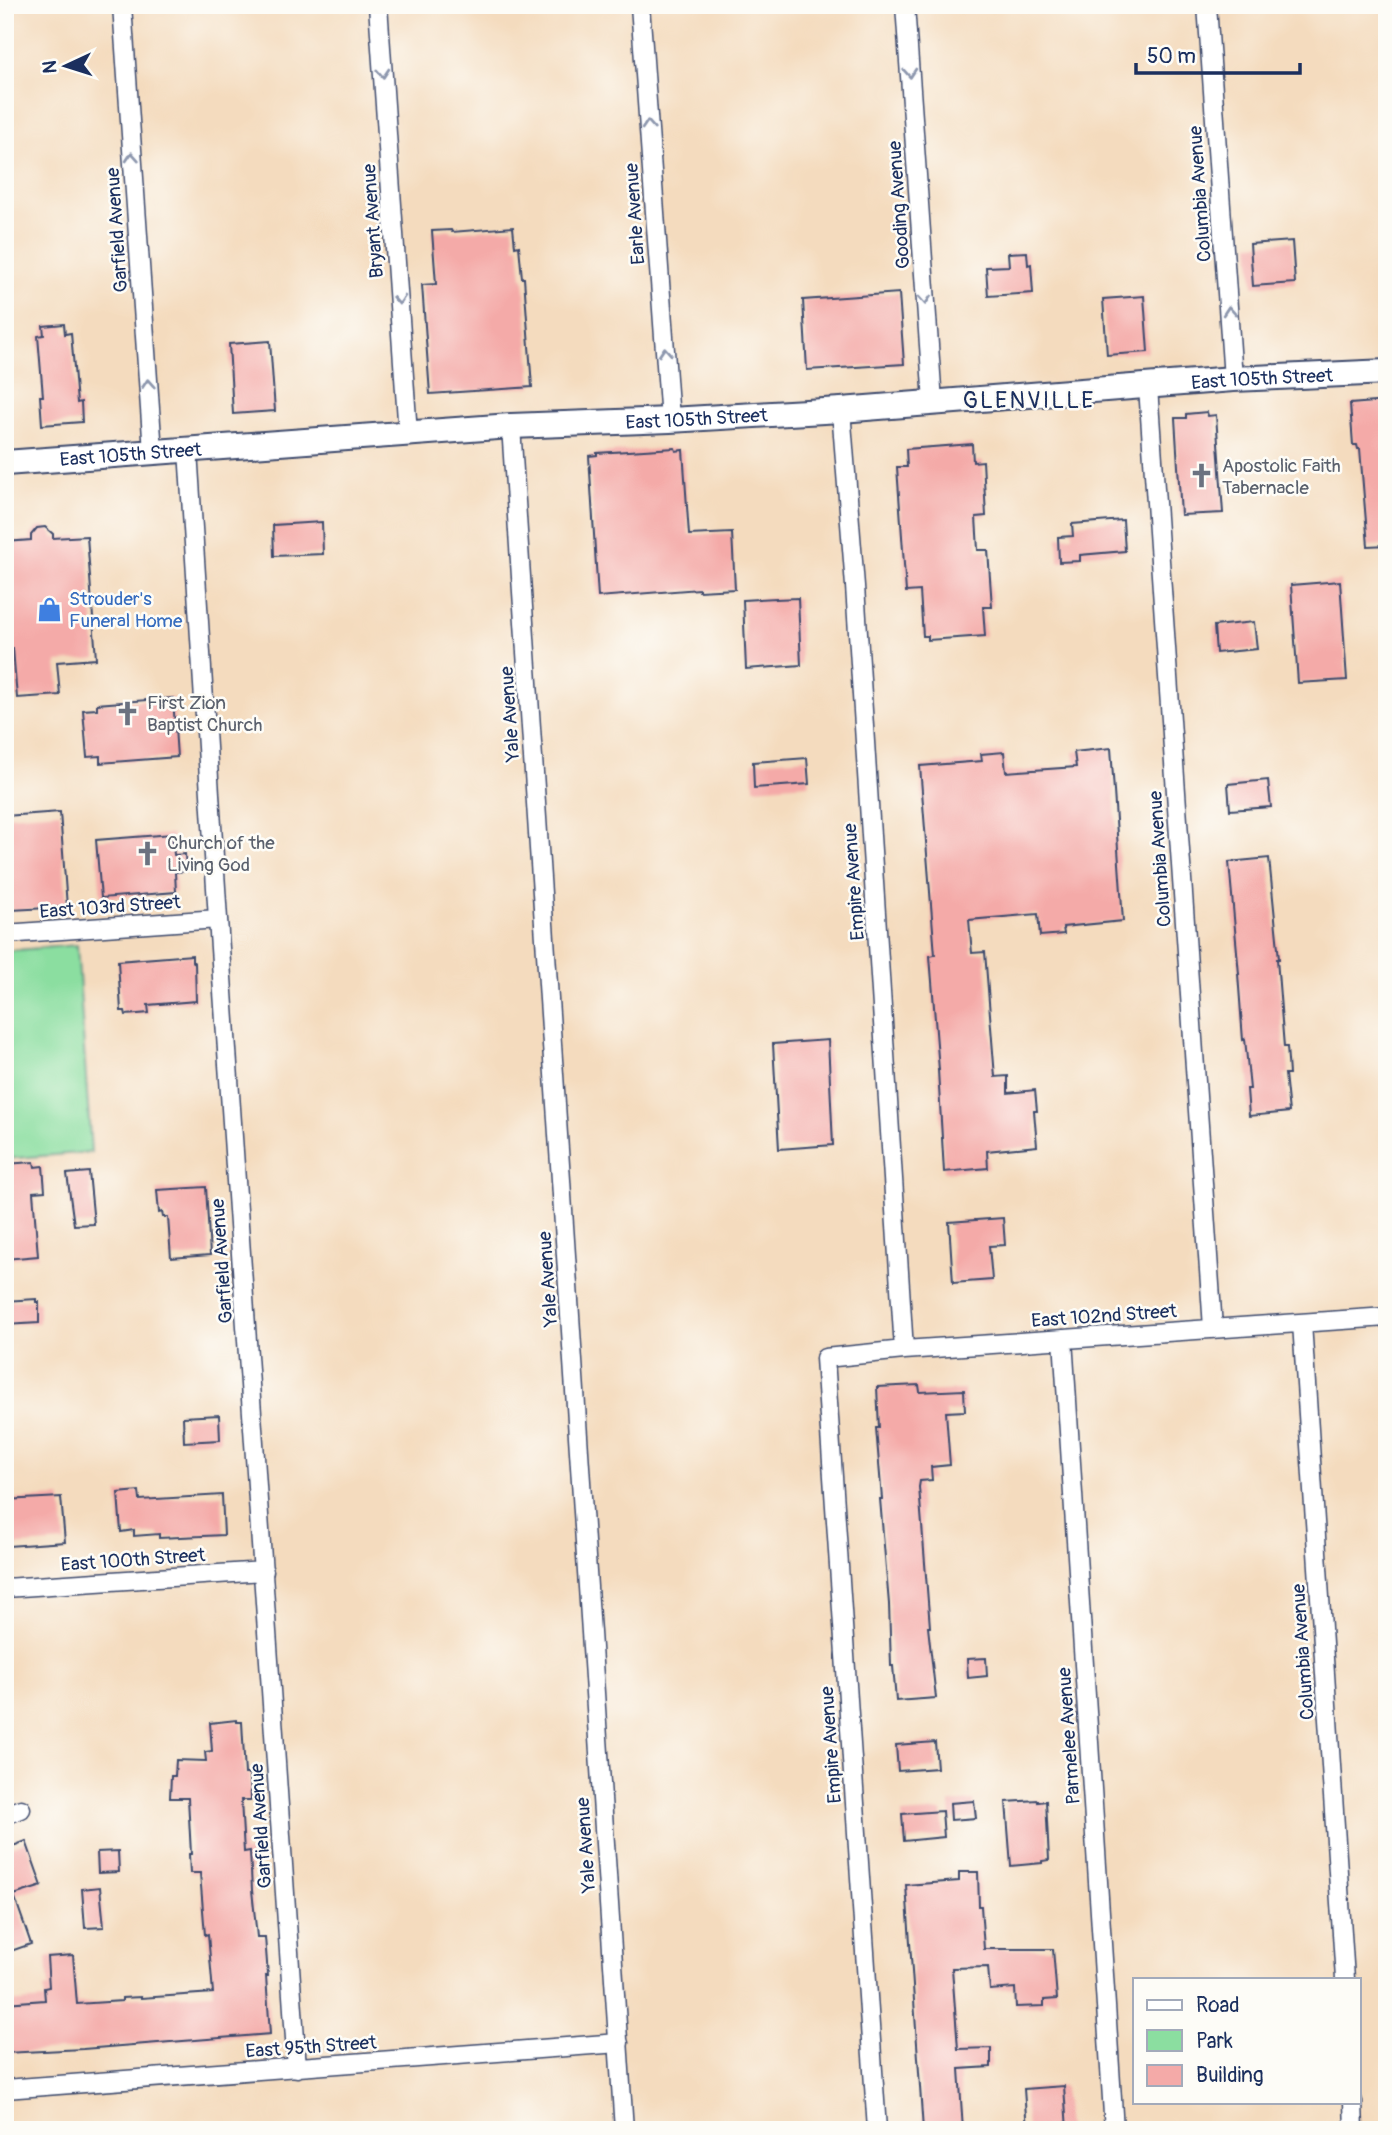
<svg xmlns="http://www.w3.org/2000/svg" width="1392" height="2135" viewBox="0 0 1392 2135" font-family="Pangolin,sans-serif">
  <rect width="100%" height="100%" fill="#fdfcf7"/>
  <filter id="ink" filterUnits="userSpaceOnUse"><feTurbulence type="fractalNoise" baseFrequency=".0143" numOctaves="2"/><feDisplacementMap in="SourceGraphic" scale="14" xChannelSelector="R" yChannelSelector="G"/><feConvolveMatrix kernelMatrix="1 2 1 2 8 2 1 2 1" color-interpolation-filters="sRGB"/></filter>
  <filter id="wash" filterUnits="userSpaceOnUse"><feTurbulence type="fractalNoise" baseFrequency=".00686" numOctaves="4" result="noise"/><feDisplacementMap in="SourceGraphic" scale="28" xChannelSelector="R" yChannelSelector="G"/><feGaussianBlur stdDeviation="1.57" result="paint"/><feColorMatrix in="noise" values="0 0 0 0 0 0 0 0 0 0 0 0 0 0 0 0 0 1.4 0 .05"/><feComposite in="paint" operator="in"/></filter>
  <g filter="url(#wash)">
    <rect width="100%" height="100%" fill="#f4dbbe"/>
    <path fill="#8bdea0" stroke="#53867f" stroke-width="2" d="M77,945L91,1152L5,1159V951Z"/>
    <g id="blocks">
      <path fill="#f4aaa8" d="M513,227L515,247L519,246L522,278H524L532,387L430,394L422,285L436,284L432,231L451,230L452,232Z
        M1292,241L1295,283L1253,286L1250,244Z
        M1027,252L1028,265L1031,264L1033,293L988,296L986,267L1009,266L1008,253Z
        M899,293L904,364L807,370L803,300Z
        M1144,296L1148,352L1107,355L1103,299Z
        M64,324L65,334L71,333L77,403L81,402L82,422L42,425L40,396H43L38,336L44,335L43,326Z
        M270,341L275,411L233,414L229,344Z
        M1387,401V545L1368,546L1360,449H1358L1357,445H1353L1350,404Z
        M1207,412L1208,416L1216,415L1223,513L1181,515L1175,418H1186V414Z
        M972,444L973,462L983,461L986,516L976,517L978,550H988L992,607H983L985,636L928,640V636H923L920,591L906,592L897,467H907L906,449Z
        M675,448L676,451L683,450L689,535L732,533L735,589L699,591V589L598,597L589,456L597,455V453Z
        M1123,520L1125,551L1080,555V561L1059,562L1058,537L1073,536L1072,524Z
        M322,522L323,554L274,556L273,525Z
        M45,527L53,534V538L87,536L96,659L57,662L60,695L17,698L13,648H6L5,583H9L6,542L31,540V535L37,528Z
        M1340,581L1347,680L1298,683L1291,585Z
        M776,598V599L798,598L801,665L746,669L743,600Z
        M1254,622L1257,649L1216,653L1214,626Z
        M173,698L177,757L100,763V756L87,757L83,710L97,709V704Z
        M1111,748L1123,921L1063,927L1064,934L1040,936L1038,914L969,920L972,953L985,952L995,1077L1008,1076V1093L1035,1090L1037,1111H1034L1037,1146L987,1151L988,1168L944,1172L938,1070H939L930,956L935,955L920,766L982,761L981,754L1004,752L1006,772L1076,767L1074,752Z
        M807,758L809,784L754,788L753,762Z
        M1268,780L1271,807L1230,810L1228,784Z
        M60,812L67,907L11,910L5,816Z
        M172,834L174,855L185,854L186,871L175,872L176,892L101,898L96,840Z
        M1269,858L1279,959H1277L1284,1047H1287L1289,1074H1285L1289,1112L1249,1116L1247,1089H1250L1245,1039L1243,1040L1238,974H1239L1229,862Z
        M192,955V961L195,963L196,1001L148,1005L149,1013L126,1015L125,1011H121L118,961Z
        M828,1040L833,1145L779,1149L773,1044Z
        M34,1162L35,1167L43,1166L45,1191L33,1192L38,1256L5,1259V1164Z
        M89,1172L94,1224L74,1225L67,1174Z
        M206,1187L210,1255L171,1258L168,1217H163L162,1212L159,1213L157,1190Z
        M1003,1218L1005,1245L989,1246L992,1280L953,1283L949,1222Z
        M36,1299V1302H39V1323L5,1325V1301Z
        M919,1385L920,1392L964,1390L965,1411L946,1412L950,1465L931,1467L932,1480L920,1481L919,1487L930,1627H928L936,1698L896,1701L893,1666H891L889,1604L880,1499H882L876,1428H879L877,1387Z
        M219,1415L220,1440L184,1442L183,1417Z
        M139,1491L140,1500L222,1495L224,1535L159,1538V1534L134,1536V1530L121,1532L118,1493Z
        M61,1497L65,1542L8,1546L7,1525L5,1526V1500Z
        M986,1658L987,1676L968,1678L967,1659Z
        M236,1720V1722H242L245,1774H250L251,1800H241L244,1852L250,1851L252,1890L257,1937H265L268,1976H266L270,2034L83,2049L5,2053V2003L45,2000L44,1988L49,1987L47,1957L73,1955L77,2004L122,2001V1998L141,1997V1998L213,1993L208,1934L205,1935L200,1873H190L189,1854H191L188,1798H170L171,1776H175L176,1760L206,1761L205,1752L212,1751L210,1723Z
        M935,1742L937,1768L898,1771L896,1745Z
        M1038,1800V1802L1046,1801L1049,1860L1042,1861V1863L1011,1866L1006,1802Z
        M974,1801L976,1818L951,1820L950,1803Z
        M942,1811L944,1837L904,1841L902,1814Z
        M26,1841L42,1886L14,1895L31,1944L11,1951L5,1933V1849Z
        M118,1851L119,1872L98,1873L97,1852Z
        M959,1872H978L979,1906H981L984,1949H1053L1057,1999L1044,2000V2006L1016,2007L1015,1988L990,1990L988,1967L952,1968L958,2049L991,2048V2067L959,2069L963,2130H923L906,1885L959,1881Z
        M100,1887L104,1927L85,1928L82,1889Z
        M1064,2086L1067,2130H1027L1024,2089Z"/>
    </g>
  </g>
  <g filter="url(#ink)">
    <use href="#blocks" fill-opacity="0" stroke="#3c496c" stroke-width="2"/>
    <g fill="none" stroke-linecap="round" stroke-linejoin="round">
      <defs>
        <path id="street" d="M122,5L153,452
          M378,5L408,434
          M640,5L670,420
          M905,5L933,402
          M1207,5L1233,379
          M1148,387L1213,1328
          M841,410L855,586L904,1350
          M511,426L624,2130
          M188,450L218,919L297,2068
          M5,934L218,919
          M1302,1323L1345,1979
          M1063,1339L1114,2130
          M5,1588L264,1571
          M5,1815L21,1809
          M5,2089L619,2043
          M1353,2102L1354,2130
          M877,2130L825,1358L904,1350L1387,1317"/>
        <g id="secondary">
          <path id="s1" d="M5,463L511,426L670,420L841,410L1233,379L1387,372"/>
        </g>
      </defs>
      <use href="#street" stroke="#3c496c" stroke-width="21"/>
      <use href="#secondary" stroke="#3c496c" stroke-width="28"/>
      <use href="#street" stroke="#fff" stroke-width="18"/>
      <use href="#secondary" stroke="#fff" stroke-width="24"/>
    </g>
    <defs><path id="oneway-chevron" d="M-2-3.5L2.5 0L-2 3.5" fill="none" stroke-width="1.6" stroke-linecap="round" stroke-linejoin="round" transform="scale(1.75)"/></defs>
    <g stroke="#8d97ae">
      <use href="#oneway-chevron" transform="translate(383 73) rotate(86)"/>
      <use href="#oneway-chevron" transform="translate(910 73) rotate(86)"/>
      <use href="#oneway-chevron" transform="translate(648 125) rotate(-94)"/>
      <use href="#oneway-chevron" transform="translate(132 157) rotate(-94)"/>
      <use href="#oneway-chevron" transform="translate(399 300) rotate(86)"/>
      <use href="#oneway-chevron" transform="translate(925 300) rotate(86)"/>
      <use href="#oneway-chevron" transform="translate(1229 311) rotate(-94)"/>
      <use href="#oneway-chevron" transform="translate(665 352) rotate(-94)"/>
      <use href="#oneway-chevron" transform="translate(148 384) rotate(-94)"/>
    </g>
  </g>
  <defs>
    <symbol id="church-bare" viewBox="-9 -9 18 18"><path d="M-1.2-6h2.4v3.5h3.3v2.4h-3.3V6h-2.4V-.1h-3.3v-2.4h3.3Z" fill="#6b7280" stroke="#fdfcf7" stroke-width="2.5" paint-order="stroke"/></symbol>
    <symbol id="shop-bare" viewBox="-9 -9 18 18"><path d="M-5-2.5h2.3a2.7 3.5 0 0 1 5.4 0H5L5.5 6h-11ZM-1.5-2.5h3a1.5 2.3 0 0 0-3 0Z" fill="#3f7fe0" stroke="#fdfcf7" stroke-width="2.5" paint-order="stroke"/></symbol>
  </defs>
  <g fill-rule="evenodd">
    <use href="#church-bare" x="1184" y="458" width="35" height="35"/>
    <use href="#shop-bare" x="32" y="592" width="35" height="35"/>
    <use href="#church-bare" x="110" y="696" width="35" height="35"/>
    <use href="#church-bare" x="130" y="836" width="35" height="35"/>
  </g>
  <g text-anchor="middle" stroke-width="5" stroke-linejoin="round" paint-order="stroke">
    <g font-size="19" fill="#1b2f5e" stroke="#fdfcf7">
      <text transform="translate(1199 194) rotate(-94)" y="7">Columbia Avenue</text>
      <text transform="translate(898 205) rotate(-94)" y="7">Gooding Avenue</text>
      <text transform="translate(634 214) rotate(-94)" y="7">Earle Avenue</text>
      <text transform="translate(372 221) rotate(-94)" y="7">Bryant Avenue</text>
      <text transform="translate(116 230) rotate(-94)" y="7">Garfield Avenue</text>
      <text dy="7" stroke="none"><textPath href="#s1" startOffset="1260">East 105th Street</textPath></text>
      <text dy="7" stroke="none"><textPath href="#s1" startOffset="693">East 105th Street</textPath></text>
      <text dy="7" stroke="none"><textPath href="#s1" startOffset="126">East 105th Street</textPath></text>
      <text transform="translate(509 714) rotate(-94)" y="7">Yale Avenue</text>
      <text transform="translate(1159 859) rotate(-94)" y="7">Columbia Avenue</text>
      <text transform="translate(853 882) rotate(-94)" y="7">Empire Avenue</text>
      <text transform="translate(110 906) rotate(-4)" y="7">East 103rd Street</text>
      <text transform="translate(221 1261) rotate(-94)" y="7">Garfield Avenue</text>
      <text transform="translate(547 1279) rotate(-94)" y="7">Yale Avenue</text>
      <text transform="translate(1104 1315) rotate(-4)" y="7">East 102nd Street</text>
      <text transform="translate(133 1559) rotate(-4)" y="7">East 100th Street</text>
      <text transform="translate(1302 1652) rotate(-94)" y="7">Columbia Avenue</text>
      <text transform="translate(1068 1736) rotate(-94)" y="7">Parmelee Avenue</text>
      <text transform="translate(830 1745) rotate(-94)" y="7">Empire Avenue</text>
      <text transform="translate(260 1826) rotate(-94)" y="7">Garfield Avenue</text>
      <text transform="translate(585 1845) rotate(-94)" y="7">Yale Avenue</text>
      <text transform="translate(311 2046) rotate(-4)" y="7">East 95th Street</text>
    </g>
    <g font-size="19" fill="#5b616d" stroke="#fdfcf7" text-anchor="start">
      <text x="1222" y="472">Apostolic Faith<tspan x="1222" dy="22">Tabernacle</tspan></text>
      <text x="147" y="709">First Zion<tspan x="147" dy="22">Baptist Church</tspan></text>
      <text x="167" y="849">Church of the<tspan x="167" dy="22">Living God</tspan></text>
    </g>
    <g font-size="19" fill="#366cbe" stroke="#fdfcf7" text-anchor="start">
      <text x="69" y="605">Strouder's<tspan x="69" dy="22">Funeral Home</tspan></text>
    </g>
    <g font-size="23" letter-spacing="2" fill="#1b2f5e" stroke="#fdfcf7">
      <text x="1029" y="408">GLENVILLE</text>
    </g>
  </g>
  <rect width="1392" height="2135" fill="none" stroke="#fdfcf7" stroke-width="28"/>
  <rect x="1133" y="1978" width="228" height="126" fill="#fdfcf7" stroke="#a3aaba" stroke-width="2"/>
  <rect x="1147" y="2000" width="35" height="10" fill="#ffffff" stroke="#a3aaba" stroke-width="2"/>
  <text x="1196" y="2012" font-size="21" fill="#1b2f5e">Road</text>
  <rect x="1147" y="2030" width="35" height="21" fill="#8bdea0" stroke="#a3aaba" stroke-width="2"/>
  <text x="1196" y="2048" font-size="21" fill="#1b2f5e">Park</text>
  <rect x="1147" y="2065" width="35" height="21" fill="#f4aaa8" stroke="#a3aaba" stroke-width="2"/>
  <text x="1196" y="2082" font-size="21" fill="#1b2f5e">Building</text>
  <g transform="translate(66 66) rotate(266)" stroke="#fdfcf7" stroke-width="5" paint-order="stroke">
  <path d="M0-5L12 26L0 18L-12 26Z" fill="#1b2f5e"/>
  <text y="-10" font-size="19" font-weight="bold" text-anchor="middle" fill="#1b2f5e">N</text>
  </g>
  <path d="M1136 63v10h164v-10" fill="none" stroke="#1b2f5e" stroke-width="3.5"/>
  <text x="1147" y="63" font-size="21" fill="#1b2f5e" stroke="#fdfcf7" stroke-width="5" paint-order="stroke">50 m</text>
</svg>
